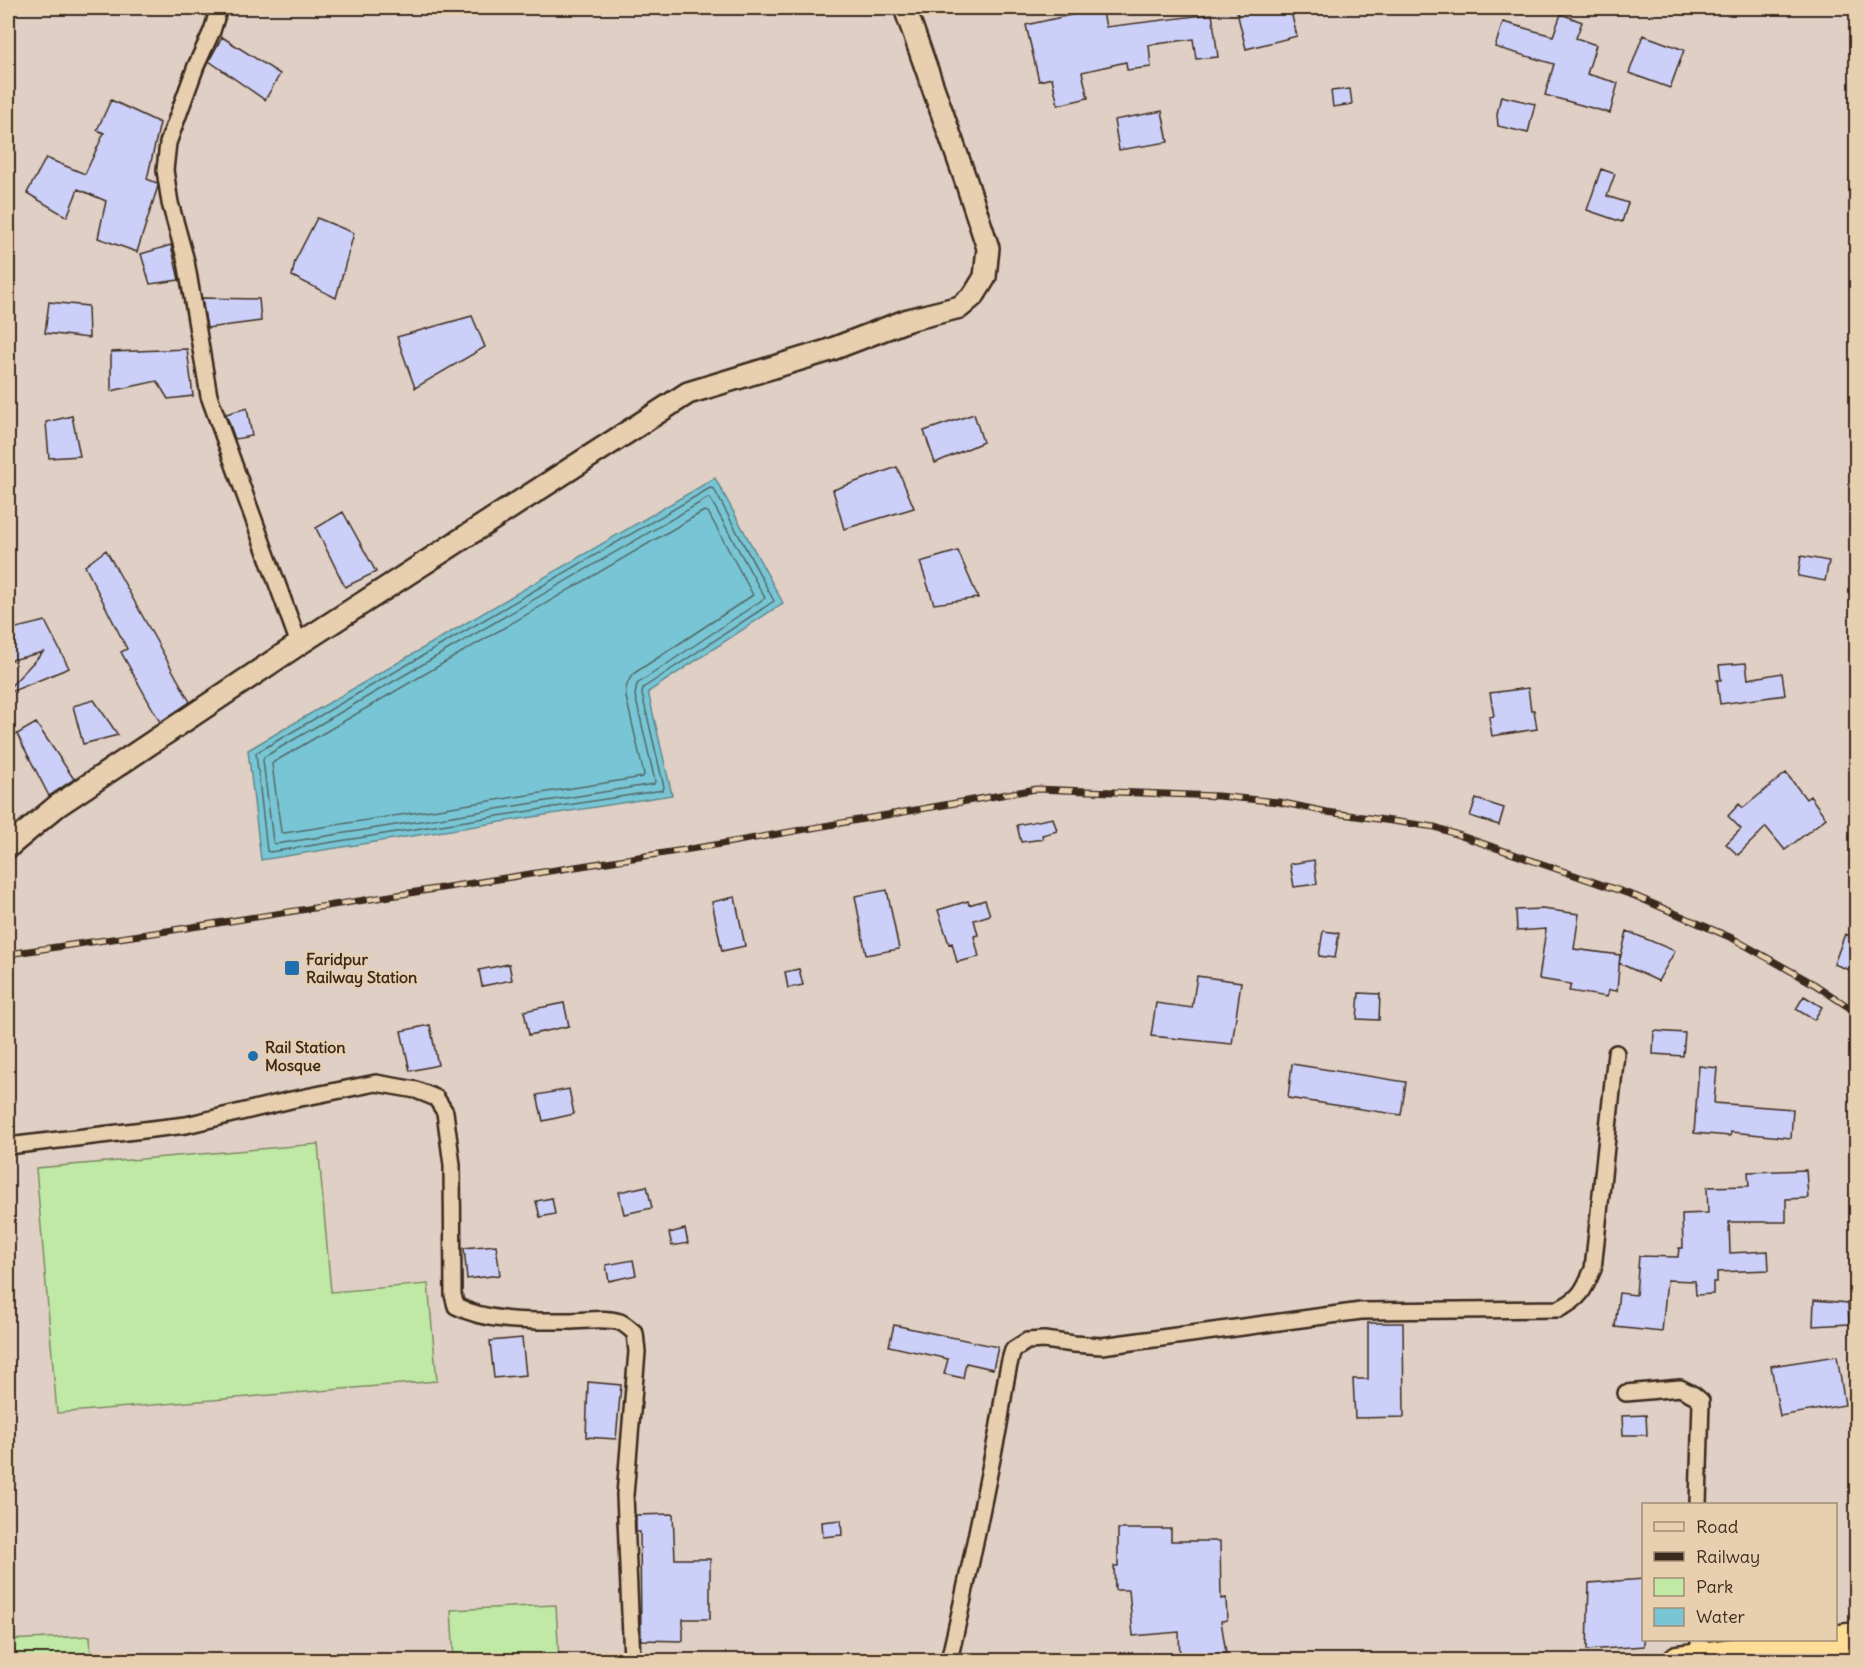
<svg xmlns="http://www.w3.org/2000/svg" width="1864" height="1668" viewBox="0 0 1864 1668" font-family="Delius,sans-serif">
  <rect width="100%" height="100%" fill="#dfcfc5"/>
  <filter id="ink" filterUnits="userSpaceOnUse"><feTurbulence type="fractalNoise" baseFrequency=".0167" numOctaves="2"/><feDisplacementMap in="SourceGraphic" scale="12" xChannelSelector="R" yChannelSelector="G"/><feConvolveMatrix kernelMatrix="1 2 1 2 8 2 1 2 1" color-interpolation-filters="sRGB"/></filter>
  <g filter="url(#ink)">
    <path fill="#bfe9a5" stroke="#7d8a62" stroke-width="1.5" d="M318,1144L331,1292L428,1284L437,1381L57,1413L36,1168Z
      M556,1605L559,1660H454L451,1610Z
      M90,1636L91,1660H8V1640Z"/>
    <path fill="#78c6d5" stroke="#60888c" stroke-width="1.5" d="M715,478L783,603L648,692L672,795L261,860L248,750Z"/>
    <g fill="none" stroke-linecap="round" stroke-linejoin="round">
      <path stroke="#536867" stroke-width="1.5" d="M710,488L714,489L774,601L643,688L642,694L664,787L663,790L270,852L267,851L256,753Z
        M708,498L711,500L765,598L637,684L635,695L655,781L654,784L276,844L273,842L263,760L264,757Z
        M704,511L708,512L753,595L636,672C628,679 625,686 626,697L644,774L643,777L284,833L281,832L272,764L274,762Z"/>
    </g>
    <path fill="#ccd0f8" stroke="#3b2a1e" stroke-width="1.5" d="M1102,8L1106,27L1212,14L1218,57L1196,59L1193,39L1149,45L1151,67L1127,70L1126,62L1082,72L1088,98L1058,105L1052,78L1039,81L1026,25Z
      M1236,8H1290L1297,36L1246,49Z
      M1561,14L1582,22L1576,38L1596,45L1587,74L1618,83L1610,113L1545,95L1554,64L1495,47L1503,22L1553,36Z
      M1643,35L1684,50L1670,88L1629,73Z
      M222,37L280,74L265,100L209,61Z
      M1350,89L1352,104L1333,107L1331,91Z
      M1501,96L1535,104L1528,133L1498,126L1497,114Z
      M111,100L160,123L147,179L157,183L158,186L137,252L98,238L106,201L78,189L67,217L27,193L46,158L85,174L104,133L97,130Z
      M1162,111L1168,142L1119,150L1114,120Z
      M1601,169L1615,174L1607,196L1628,203L1622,222L1587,210Z
      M317,218L354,233L336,298L292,276L295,261Z
      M171,245L179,280L150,284L141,254Z
      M202,298L259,299L261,321L207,328Z
      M49,302L88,306L89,338L45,333Z
      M472,316L485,347L415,388L397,337Z
      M187,349L193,396L168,399L157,381L111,391V352Z
      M247,408L252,436L235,439L226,414Z
      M974,414L983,442L935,463L924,431Z
      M72,416L80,456L49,458L46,422Z
      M897,467L914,508L844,529L833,490Z
      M343,512L376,572L345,587L316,528Z
      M106,550L190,702L160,722L121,652L127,649L85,566Z
      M958,551L978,598L934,604L920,562Z
      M1801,556L1829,561L1825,581L1798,576Z
      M45,621L69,668L8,693V689L43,652L8,661V630Z
      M1746,663L1748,679L1782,673L1785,695L1720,704L1717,680H1721L1719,665Z
      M1528,688L1531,710H1534L1537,729L1492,736L1489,717L1494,716L1490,693Z
      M94,700L118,735L83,744L73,706Z
      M36,723L74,779L49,796L17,734Z
      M1786,773L1806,799L1810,796L1826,818L1785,850L1766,827L1738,855L1726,844L1741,829L1728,816L1739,804L1743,808Z
      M1476,799L1504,808L1499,825L1470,816Z
      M1053,818L1057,831L1042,835L1043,839L1021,842L1017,825Z
      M1314,860L1317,884L1294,887L1290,864Z
      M887,890L899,949L866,955L855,896Z
      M735,897L745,946L722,951L712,902Z
      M985,900L990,915L974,920L978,935L974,936L979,957L957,962L952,943L949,944L938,910L968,901L969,905Z
      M1542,909L1579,914L1574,949L1620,955L1617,991L1609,990L1607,997L1569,991L1571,984L1539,979L1546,929L1517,931L1516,910Z
      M1323,931L1339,933L1335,958L1319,956Z
      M1627,931L1675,951L1658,981L1619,963Z
      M1845,934L1857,939V973L1834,964Z
      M509,964L512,980L482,986L479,970Z
      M799,969L803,985L788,988L785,972Z
      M1197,976L1241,982L1232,1044L1151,1036L1156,1003L1192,1008Z
      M1359,993L1380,994L1379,1020L1357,1019Z
      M1804,996L1822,1007L1814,1020L1796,1009Z
      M564,1003L569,1026L529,1035L524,1011Z
      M430,1025L438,1065L410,1071L401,1031Z
      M1654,1031L1685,1033L1683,1056L1653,1054Z
      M1292,1064L1406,1082L1401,1115L1288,1098Z
      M1699,1066L1717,1068L1714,1103L1793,1109L1791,1138L1731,1132L1730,1136L1694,1133Z
      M569,1089L574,1114L543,1121L537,1095Z
      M1806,1170L1808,1198L1786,1199V1222H1729L1730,1253L1768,1251L1769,1270L1717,1272V1282H1713V1294L1696,1295L1695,1281L1667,1280L1662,1332L1615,1327L1619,1293L1636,1295L1639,1256L1678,1257L1679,1248H1683L1682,1214L1708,1213L1707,1187L1749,1186L1748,1172Z
      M647,1186L652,1208L624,1214L619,1192Z
      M552,1198L555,1214L540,1217L536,1201Z
      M685,1229L688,1243L672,1246L669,1233Z
      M496,1245L500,1275L467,1279L464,1248Z
      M633,1260L636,1275L609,1281L606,1265Z
      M1814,1300L1848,1303L1849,1324L1813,1326Z
      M1368,1323H1403L1404,1417L1355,1418L1353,1379H1368Z
      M894,1325L998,1347L993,1369L966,1363L963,1378L944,1374L948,1359L889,1346Z
      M522,1338L526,1375L494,1378L490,1341Z
      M1837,1356L1845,1405L1780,1416L1771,1366Z
      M588,1382L621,1385L616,1439L586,1437Z
      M1646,1415L1647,1435H1623L1622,1416Z
      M673,1514L675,1559H710V1619H683V1641L641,1640L640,1532H636V1515Z
      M841,1520L842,1535L823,1537L822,1522Z
      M1118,1529H1171V1541H1220L1221,1599L1226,1598L1227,1620L1221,1621L1226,1653L1201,1657V1660H1180L1179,1632L1133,1636L1129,1590H1115L1114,1566H1118Z
      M1644,1579V1646L1587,1650L1589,1583Z"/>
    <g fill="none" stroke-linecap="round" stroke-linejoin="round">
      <defs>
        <path id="street" d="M219,8L212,31L196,66L168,143L165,170L170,203L186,261L209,396L299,644
          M8,1146L186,1125L291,1100L376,1083L416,1090L436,1098L445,1112L452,1165L453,1295L456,1306C489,1323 533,1321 569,1321C586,1321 604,1317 620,1322C625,1324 630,1329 635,1333L637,1352L625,1495L632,1660
          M1626,1393L1680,1388L1694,1395L1701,1401L1698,1504
          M1699,1640V1658
          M949,1660C967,1586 981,1511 997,1435C1003,1407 1004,1377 1013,1350L1027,1341L1044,1340L1074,1344L1102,1346L1361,1311L1559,1309C1580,1299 1584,1290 1593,1269L1616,1053"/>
        <path id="secondary" d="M8,847L57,806L299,644L688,393L827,351L908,320L960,307L974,295L985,277L988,248L965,178L905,8"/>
        <path id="highway" d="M1678,1660L1856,1637"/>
      </defs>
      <use href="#street" stroke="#3b2a1e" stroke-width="20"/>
      <use href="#secondary" stroke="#3b2a1e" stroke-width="26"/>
      <use href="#highway" stroke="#3b2a1e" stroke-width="33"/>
      <use href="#street" stroke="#e7cfaf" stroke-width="15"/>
      <use href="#secondary" stroke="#e7cfaf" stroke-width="21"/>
      <use href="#highway" stroke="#fedd96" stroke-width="28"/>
      <defs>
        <path id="rail" d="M8,954L154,933L709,846L1036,789L1218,796L1279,802L1327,812L1435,827L1635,896L1732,938L1814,984L1856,1012"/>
      </defs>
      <use href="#rail" stroke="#3b2a1e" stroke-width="7"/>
      <use href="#rail" stroke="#e7cfaf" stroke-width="4.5" stroke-dasharray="14" stroke-linecap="butt"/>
    </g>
  </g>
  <g fill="#1f6fb2" stroke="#e7cfaf" stroke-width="2">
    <rect x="284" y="960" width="16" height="16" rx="3"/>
    <circle cx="253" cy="1056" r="6"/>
  </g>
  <g text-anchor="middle" stroke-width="4.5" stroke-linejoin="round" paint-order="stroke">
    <g font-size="16" font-weight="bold" fill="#3b2a1e" stroke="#e7cfaf" text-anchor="start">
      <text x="306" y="965">Faridpur<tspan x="306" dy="18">Railway Station</tspan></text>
      <text x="265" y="1053">Rail Station<tspan x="265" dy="18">Mosque</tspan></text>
    </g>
  </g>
  <rect width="1864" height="1668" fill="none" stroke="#e7cfaf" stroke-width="30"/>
  <rect x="15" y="15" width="1834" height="1638" fill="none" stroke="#3b2a1e" stroke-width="2" filter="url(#ink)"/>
  <rect x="1642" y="1503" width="195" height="138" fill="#e7cfaf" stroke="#a28d75" stroke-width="1.5"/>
  <rect x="1654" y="1522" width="30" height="9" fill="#e7cfaf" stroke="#a28d75" stroke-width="1.5"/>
  <text x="1696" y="1533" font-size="18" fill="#3b2a1e">Road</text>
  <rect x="1654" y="1552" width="30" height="9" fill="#3b2a1e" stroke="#a28d75" stroke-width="1.5"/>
  <text x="1696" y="1563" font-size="18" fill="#3b2a1e">Railway</text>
  <rect x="1654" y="1578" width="30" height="18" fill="#bfe9a5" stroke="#a28d75" stroke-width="1.5"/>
  <text x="1696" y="1593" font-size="18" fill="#3b2a1e">Park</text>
  <rect x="1654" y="1608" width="30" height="18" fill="#78c6d5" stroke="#a28d75" stroke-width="1.5"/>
  <text x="1696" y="1623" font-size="18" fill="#3b2a1e">Water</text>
</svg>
